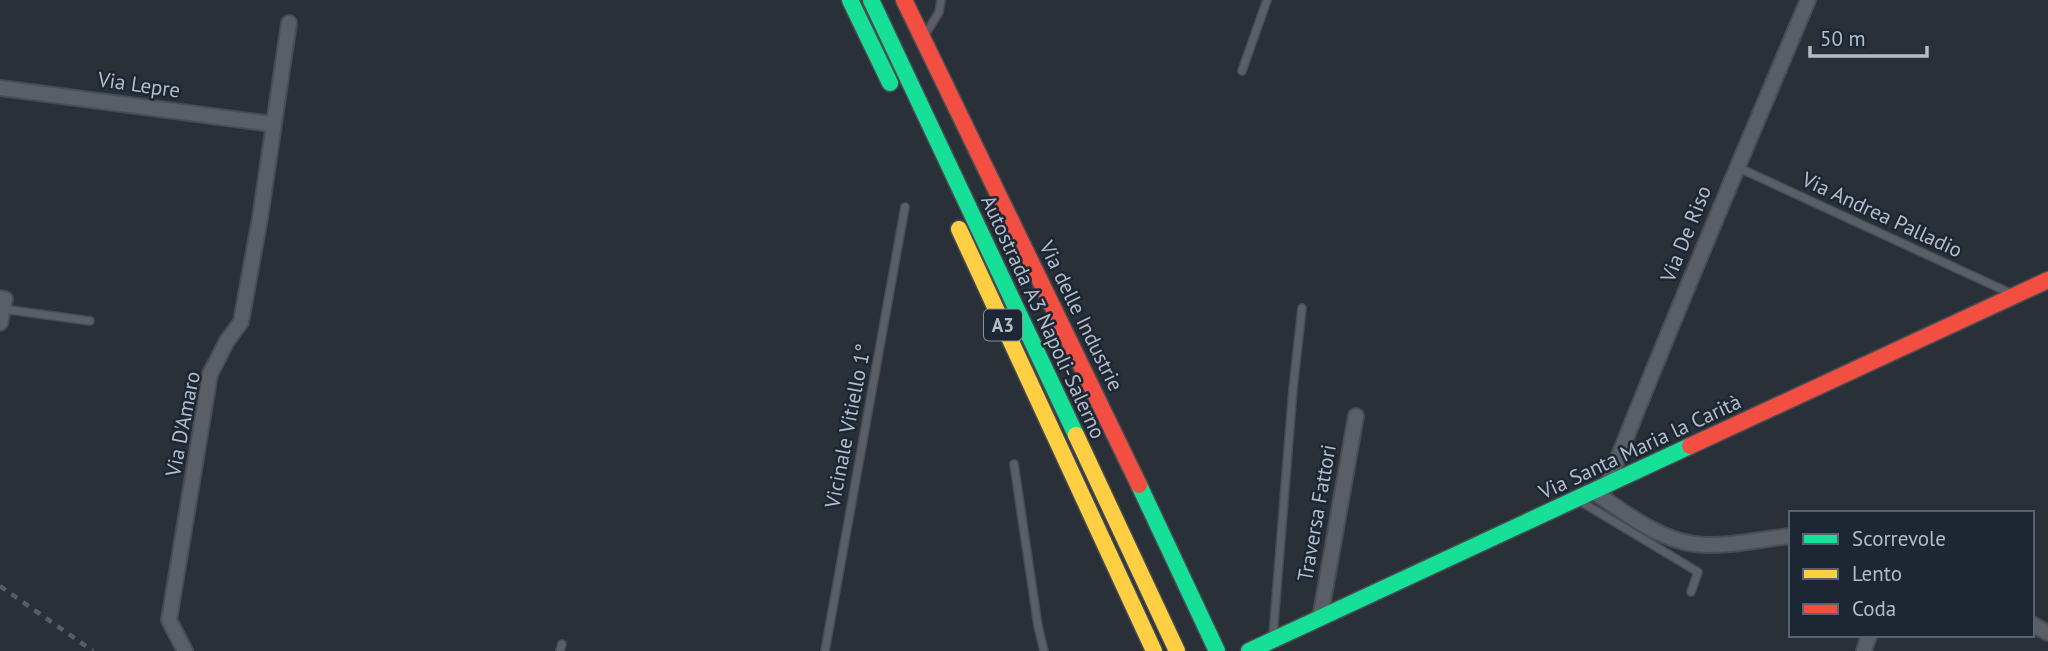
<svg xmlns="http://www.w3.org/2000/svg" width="2048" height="651" viewBox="0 0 2048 651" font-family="'PT Sans',sans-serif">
  <rect width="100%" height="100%" fill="#2a3038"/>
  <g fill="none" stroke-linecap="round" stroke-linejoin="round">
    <defs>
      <path id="lane" d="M925,35L939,12L941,0
        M1242,71L1267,0
        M1737,167L2012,294
        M3,309L90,321
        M1014,464L1038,626L1044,651
        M1578,500L1698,572L1691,592
        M1273,636L1293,389L1302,308
        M560,651L562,644
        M825,651L905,207"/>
      <path id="street" d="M0,88L272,124
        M0,298L5,299L0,323
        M1607,486C1671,322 1740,162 1808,0
        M1594,492C1624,512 1658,539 1694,544C1726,548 1759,539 1791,536
        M1320,618L1356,416
        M2032,624L2048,633
        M185,651L169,620L210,374L227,341L241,322L260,218L289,23
        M1864,651L1869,635"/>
      <path id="fast" d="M850,0L890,83
        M871,0L1076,435
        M1139,485L1217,651
        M1249,651L1690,446"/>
      <path id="slow" d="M959,229L1154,651
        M1076,435L1177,651"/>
      <path id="jam" d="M904,0L1139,485
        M1690,446L2048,280"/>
    </defs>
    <use href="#lane" stroke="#484c53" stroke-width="10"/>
    <use href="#street" stroke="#484c53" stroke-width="18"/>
    <use href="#fast" stroke="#484c53" stroke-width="19"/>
    <use href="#slow" stroke="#484c53" stroke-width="19"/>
    <use href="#jam" stroke="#484c53" stroke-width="19"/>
    <use href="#lane" stroke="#5a5e66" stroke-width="7"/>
    <use href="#street" stroke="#5a5e66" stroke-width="14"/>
    <use href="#fast" stroke="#16e098" stroke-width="16"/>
    <use href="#slow" stroke="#ffcf43" stroke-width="16"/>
    <use href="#jam" stroke="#f24e42" stroke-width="16"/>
    <path stroke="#595d64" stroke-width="4.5" stroke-dasharray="7 7" stroke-linecap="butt" d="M0,586L93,651"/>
  </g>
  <g text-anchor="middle" stroke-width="5" stroke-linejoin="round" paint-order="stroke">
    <rect fill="#1d2633" stroke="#878f9c" stroke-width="2" x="984" y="309.5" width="38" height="31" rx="5"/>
    <g font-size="19" font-weight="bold" fill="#b4bcc9">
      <text x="1003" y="332">A3</text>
    </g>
    <g font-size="21" fill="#b4bcc9" stroke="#1d2633">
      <text transform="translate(139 85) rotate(8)" y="7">Via Lepre</text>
      <text transform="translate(1882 215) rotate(25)" y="7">Via Andrea Palladio</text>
      <text transform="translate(1686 234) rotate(-68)" y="7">Via De Riso</text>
      <text transform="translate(1081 316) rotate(64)" y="7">Via delle Industrie</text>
      <text transform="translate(1043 317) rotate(65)" y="7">Autostrada A3 Napoli-Salerno</text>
      <text transform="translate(183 424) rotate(-79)" y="7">Via D'Amaro</text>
      <text transform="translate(848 426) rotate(-79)" y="7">Vicinale Vitiello 1°</text>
      <text transform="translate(1640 447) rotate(-25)" y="7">Via Santa Maria la Carità</text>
      <text transform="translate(1317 513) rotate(-80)" y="7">Traversa Fattori</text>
    </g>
  </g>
  <rect x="1789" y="511" width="245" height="126" fill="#1d2633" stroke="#59626f" stroke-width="2"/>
  <rect x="1803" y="534" width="35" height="10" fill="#16e098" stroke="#59626f" stroke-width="2"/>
  <text x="1852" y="546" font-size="21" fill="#b4bcc9">Scorrevole</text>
  <rect x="1803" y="569" width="35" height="10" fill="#ffcf43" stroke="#59626f" stroke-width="2"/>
  <text x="1852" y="581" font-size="21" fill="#b4bcc9">Lento</text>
  <rect x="1803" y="604" width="35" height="10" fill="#f24e42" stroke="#59626f" stroke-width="2"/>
  <text x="1852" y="616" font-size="21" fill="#b4bcc9">Coda</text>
  <path d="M1810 46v10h117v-10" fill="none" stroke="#b4bcc9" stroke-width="3.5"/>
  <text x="1820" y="46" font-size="21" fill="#b4bcc9" stroke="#1d2633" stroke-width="5" paint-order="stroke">50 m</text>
</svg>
